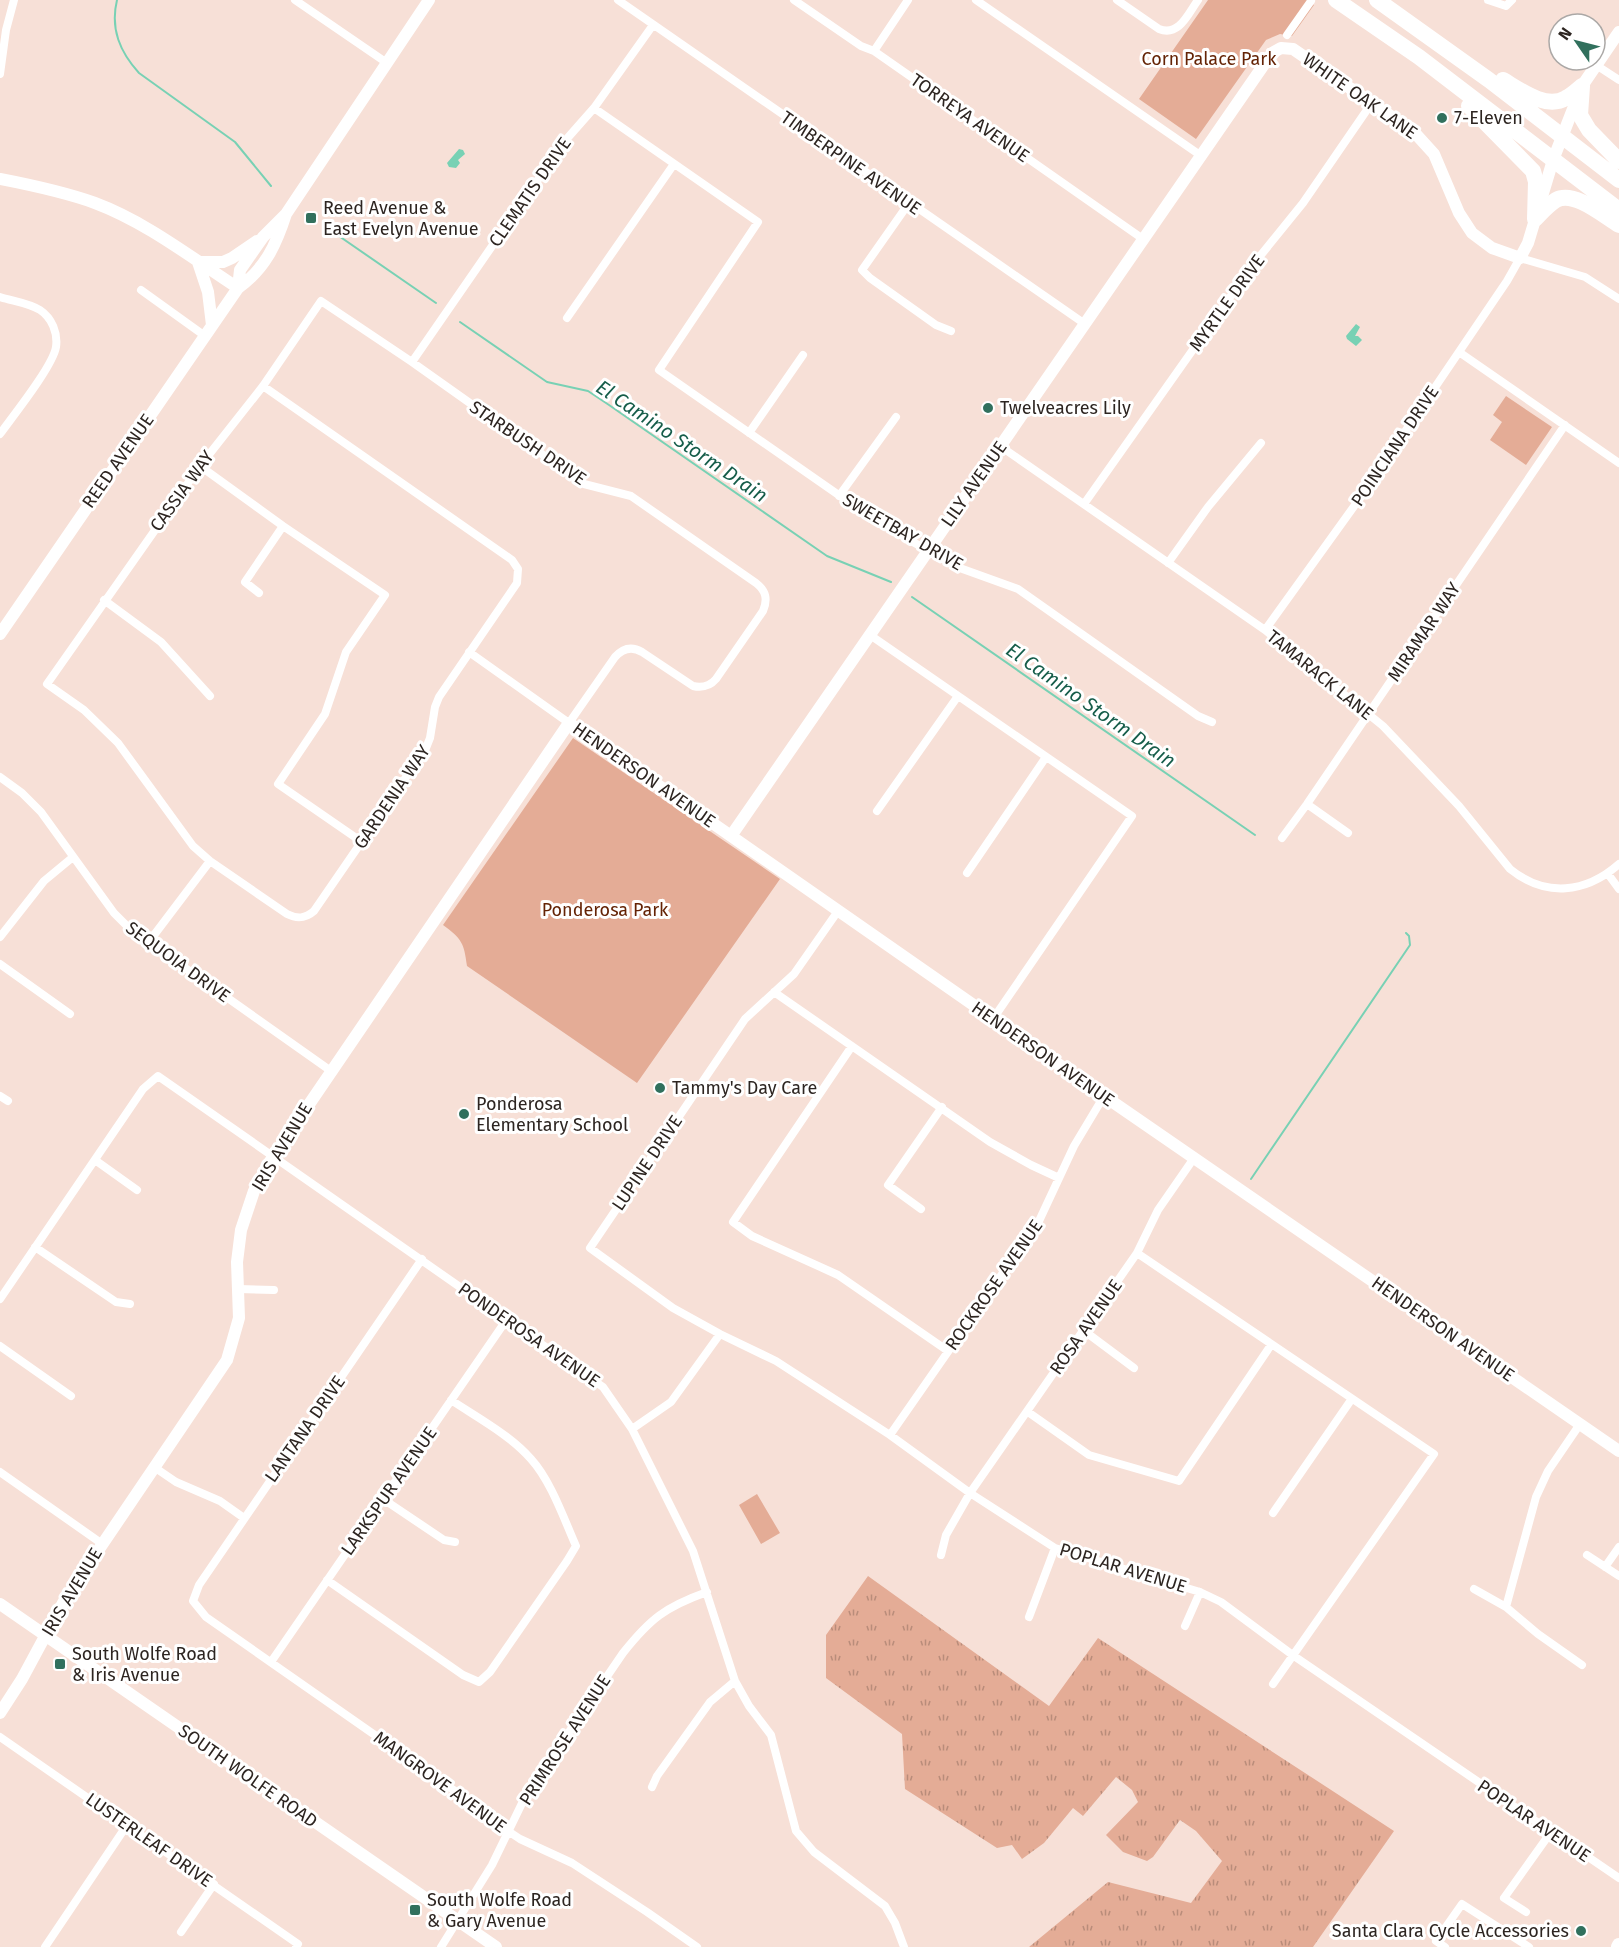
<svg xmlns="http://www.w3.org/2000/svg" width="1619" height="1947" viewBox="0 0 1619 1947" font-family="'Fira Sans',sans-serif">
  <defs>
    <pattern id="grass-tufts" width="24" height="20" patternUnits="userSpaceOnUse" patternTransform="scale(1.5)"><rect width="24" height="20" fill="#e4ac96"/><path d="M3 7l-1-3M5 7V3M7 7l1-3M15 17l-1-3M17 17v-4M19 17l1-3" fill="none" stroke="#b98c7a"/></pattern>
  </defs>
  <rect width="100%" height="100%" fill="#f7e0d7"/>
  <path fill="url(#grass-tufts)" d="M868,1576L1049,1706L1098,1638L1394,1831L1313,1947H1029L1108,1882L1191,1903L1222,1861L1196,1831L1180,1820L1153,1857L1147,1861L1123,1852L1106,1835L1138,1802L1132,1790L1116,1777L1083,1816L1073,1808L1044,1843L1022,1859L1012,1845L997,1848L905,1789L902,1734L826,1678V1635Z"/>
  <path fill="#e4ac96" d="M1208,0H1308L1314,5L1292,36L1280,34L1266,40L1196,139L1139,99Z
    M1506,396L1552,427L1526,465L1490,440L1502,422L1493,415Z
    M573,738L780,879L637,1083L467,966C464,943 462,939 443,925Z
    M757,1494L780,1533L761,1544L739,1505Z"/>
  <path fill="#78d1b4" d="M459,149L463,150L465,154L458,160L460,163L456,168L449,167L447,163Z
    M1356,324L1360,327L1355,336H1358L1362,340L1356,346L1347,339L1346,336Z"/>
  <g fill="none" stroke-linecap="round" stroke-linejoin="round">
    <path stroke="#78d1b4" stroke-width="2" d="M117,0C110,29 120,52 139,73L235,142L271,186
      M323,225L436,303
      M460,322L547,382L588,391L609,405L827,556L891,582
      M912,597L1255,835
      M1251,1179L1410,945L1409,936L1406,933"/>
    <path stroke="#fff" stroke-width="8" d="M295,0L387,63
      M618,0L1085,324
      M794,0L861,46L874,51L1143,239
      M976,0L1200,155
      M1117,0L1159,29C1179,37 1188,14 1198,0
      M1488,0L1506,6L1512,0
      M1287,35L1311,1
      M874,51L908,0
      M1596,65L1619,80
      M0,74L6,30L14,0
      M594,108L758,222L659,370L876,521L957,567L1018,589L1198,716L1212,722
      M909,203L862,270L870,278L936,325L951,331
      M141,290L205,336
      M0,297C13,301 29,303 40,310C52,318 58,333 56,347C53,366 13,416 0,434
      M567,318L674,164
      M1459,352L1619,463
      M412,362L564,142L594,108L653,25
      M263,386L512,560L518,569L517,583L439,697L435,707L430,738L426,748L314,911C305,919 297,919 287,914L210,861L193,846L118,743L84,710L47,684L200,466L263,386L321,301L412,362L584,484L631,496L756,583C766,591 768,599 763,611L716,679C710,686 702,688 693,686L642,652C632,646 623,648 615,657L569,723L469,652
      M749,433L803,355
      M1000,446L1265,630L1383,726L1459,806L1510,869C1546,898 1586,893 1619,864
      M200,466L283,526L385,595L346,652L325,714L278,784L362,842
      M839,496L896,417
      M1084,504L1252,266L1303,203L1371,104
      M1168,563L1208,507L1261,443
      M259,593L245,582L283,526
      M104,600L161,642L210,696
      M1265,630L1360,498L1507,281L1520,258L1585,277L1619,299
      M870,635L1132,816L993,1019
      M0,777L22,793L41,812L114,913L130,929L331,1071
      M1307,804L1348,833
      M877,811L958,696
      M1282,838L1307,804L1565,425
      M967,873L1046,757
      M1608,874L1619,889
      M838,911L794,974L745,1019L590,1248L673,1308L720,1334L776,1361L890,1435L970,1493L1055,1548L1200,1592L1221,1602L1294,1656L1619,1878
      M0,937L44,881L73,857
      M148,943L210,861
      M0,964L70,1014
      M774,992L990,1142L1031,1165L1059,1178
      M852,1046L733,1222L752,1236L838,1275L948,1351
      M0,1096L8,1101
      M95,1160L137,1190
      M921,1209L888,1185L942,1107
      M35,1247L116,1302L130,1304
      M1137,1253L1434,1454L1273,1684
      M422,1259L199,1585L193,1601L206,1617L455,1791L471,1805L508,1831L520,1839L572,1863L647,1912L697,1947
      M238,1289L274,1290
      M0,1299L143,1089L158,1076L603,1387L632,1429L693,1551L735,1681L749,1706L771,1735L796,1831L814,1852L885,1906L895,1923L904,1947
      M1083,1330L1134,1368
      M0,1346L71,1396
      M1028,1412L1089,1455L1179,1481L1271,1345
      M632,1429L671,1402L720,1334
      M890,1435L1039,1221L1074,1146L1104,1096
      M154,1467L176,1482L220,1501L244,1518
      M0,1472L101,1543
      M383,1499L444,1540L455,1542
      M1273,1513L1351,1400
      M941,1555L946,1535L970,1493L1137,1253L1158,1210L1194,1158
      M1587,1555L1619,1576
      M1605,1567L1619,1547
      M327,1580L463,1675L479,1682L490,1672L567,1561L576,1546C564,1519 551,1481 531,1459C510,1435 478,1418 451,1400
      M1474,1589L1506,1607L1538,1634L1582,1665
      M1506,1607L1536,1497L1548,1471L1580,1424
      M1029,1617L1055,1548
      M1185,1626L1200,1592
      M271,1662L507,1319
      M0,1737L298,1944L296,1947
      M652,1787L657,1776L710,1702L735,1681
      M1526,1912L1504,1898L1551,1832
      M181,1932L214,1884
      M45,1947L127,1825
      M441,1947L492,1865L526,1795L623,1653C650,1619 665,1607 707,1592
      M1445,1947L1436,1941L1462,1904L1529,1947"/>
    <path stroke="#fff" stroke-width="12" d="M0,179C31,185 64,192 95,203C146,222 192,258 238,288
      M198,262H223L232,258L257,241
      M198,262L208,292L212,325
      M238,288L240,270L263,237L286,214L429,0
      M0,634L238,288C265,269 276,245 286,214
      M731,836L1272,53L1281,48L1293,49L1414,132L1434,154L1459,213L1472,233L1492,248L1520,258L1528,243L1553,160L1582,86L1619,32
      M0,1604L496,1947
      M0,1713L22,1679L64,1601L227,1360L239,1318L237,1262L241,1230L254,1191L267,1166L569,723L1104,1096L1619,1451"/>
    <path stroke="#fff" stroke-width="14" d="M1618,1947L1619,1945"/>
    <path stroke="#fff" stroke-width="16" d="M1336,0L1419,57L1619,210
      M1377,0L1489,80L1619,180
      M1503,80C1520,90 1546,110 1566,98C1572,95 1577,90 1582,86
      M1582,86L1580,115L1589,130L1619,161
      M1469,106L1533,171L1536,182L1535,219
      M1535,219C1541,213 1548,205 1556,200C1574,190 1604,216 1619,225"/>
  </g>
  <g fill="#31705d" stroke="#fff" stroke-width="2">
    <circle cx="1442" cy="118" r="6"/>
    <rect x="305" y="212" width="12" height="12" rx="3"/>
    <circle cx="988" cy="408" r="6"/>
    <circle cx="660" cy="1088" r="6"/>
    <circle cx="464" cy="1114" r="6"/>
    <rect x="54" y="1658" width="12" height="12" rx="3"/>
    <rect x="409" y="1904" width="12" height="12" rx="3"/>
    <circle cx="1581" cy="1931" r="6"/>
  </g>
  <g text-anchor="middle" stroke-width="6" stroke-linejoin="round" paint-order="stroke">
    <g font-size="18" fill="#642305" stroke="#fff">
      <text x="1209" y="65">Corn Palace Park</text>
      <text x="605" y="916">Ponderosa Park</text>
    </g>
    <g font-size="18" fill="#2d2521" stroke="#fff">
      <text transform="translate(1360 96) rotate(35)" y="6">WHITE OAK LANE</text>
      <text transform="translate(970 118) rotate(35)" y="6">TORREYA AVENUE</text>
      <text transform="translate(851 163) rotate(35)" y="6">TIMBERPINE AVENUE</text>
      <text transform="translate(530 192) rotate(-55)" y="6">CLEMATIS DRIVE</text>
      <text transform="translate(1227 303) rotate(-54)" y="6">MYRTLE DRIVE</text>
      <text transform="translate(528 443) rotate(34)" y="6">STARBUSH DRIVE</text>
      <text transform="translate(1395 446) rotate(-56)" y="6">POINCIANA DRIVE</text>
      <text transform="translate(118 461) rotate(-55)" y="6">REED AVENUE</text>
      <text transform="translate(974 484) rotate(-55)" y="6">LILY AVENUE</text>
      <text transform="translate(182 491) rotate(-54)" y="6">CASSIA WAY</text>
      <text transform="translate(903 532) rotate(30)" y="6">SWEETBAY DRIVE</text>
      <text transform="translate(1424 632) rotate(-56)" y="6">MIRAMAR WAY</text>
      <text transform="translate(1320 675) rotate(39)" y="6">TAMARACK LANE</text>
      <text transform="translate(644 775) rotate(35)" y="6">HENDERSON AVENUE</text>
      <text transform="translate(392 797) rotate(-56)" y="6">GARDENIA WAY</text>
      <text transform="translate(178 962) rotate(36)" y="6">SEQUOIA DRIVE</text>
      <text transform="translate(1043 1054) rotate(35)" y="6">HENDERSON AVENUE</text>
      <text transform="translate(282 1147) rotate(-59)" y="6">IRIS AVENUE</text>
      <text transform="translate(647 1163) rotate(-56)" y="6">LUPINE DRIVE</text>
      <text transform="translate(994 1285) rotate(-55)" y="6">ROCKROSE AVENUE</text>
      <text transform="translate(1086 1327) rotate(-55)" y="6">ROSA AVENUE</text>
      <text transform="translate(1443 1329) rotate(35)" y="6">HENDERSON AVENUE</text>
      <text transform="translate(529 1335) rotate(35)" y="6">PONDEROSA AVENUE</text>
      <text transform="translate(305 1429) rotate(-55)" y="6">LANTANA DRIVE</text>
      <text transform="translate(389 1491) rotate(-55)" y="6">LARKSPUR AVENUE</text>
      <text transform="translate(1123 1568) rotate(17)" y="6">POPLAR AVENUE</text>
      <text transform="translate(72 1592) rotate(-59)" y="6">IRIS AVENUE</text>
      <text transform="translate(565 1740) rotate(-57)" y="6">PRIMROSE AVENUE</text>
      <text transform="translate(248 1776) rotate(35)" y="6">SOUTH WOLFE ROAD</text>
      <text transform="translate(440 1782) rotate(36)" y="6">MANGROVE AVENUE</text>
      <text transform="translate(1534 1821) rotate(34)" y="6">POPLAR AVENUE</text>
      <text transform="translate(149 1840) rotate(35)" y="6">LUSTERLEAF DRIVE</text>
    </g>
    <g font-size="18" fill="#2d2521" stroke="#fff" text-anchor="start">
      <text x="1454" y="124">7-Eleven</text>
      <text x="323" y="214">Reed Avenue &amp;<tspan x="323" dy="21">East Evelyn Avenue</tspan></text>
      <text x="1000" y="414">Twelveacres Lily</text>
      <text x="672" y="1094">Tammy's Day Care</text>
      <text x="476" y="1110">Ponderosa<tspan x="476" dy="21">Elementary School</tspan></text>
      <text x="72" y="1660">South Wolfe Road<tspan x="72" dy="21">&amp; Iris Avenue</tspan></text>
      <text x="427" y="1906">South Wolfe Road<tspan x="427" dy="21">&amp; Gary Avenue</tspan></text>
      <text x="1569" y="1937" text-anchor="end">Santa Clara Cycle Accessories</text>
    </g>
    <g font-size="20" font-style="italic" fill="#165d4a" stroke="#fff">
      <text transform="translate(682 441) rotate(34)" y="7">El Camino Storm Drain</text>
      <text transform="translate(1091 705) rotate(35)" y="7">El Camino Storm Drain</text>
    </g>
  </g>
  <g transform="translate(1577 42) rotate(305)"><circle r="28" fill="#ffffff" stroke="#aba8a6" stroke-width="1.5"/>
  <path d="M0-4.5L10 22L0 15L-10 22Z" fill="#31705d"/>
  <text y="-9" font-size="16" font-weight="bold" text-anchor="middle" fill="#2d2521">N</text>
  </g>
</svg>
